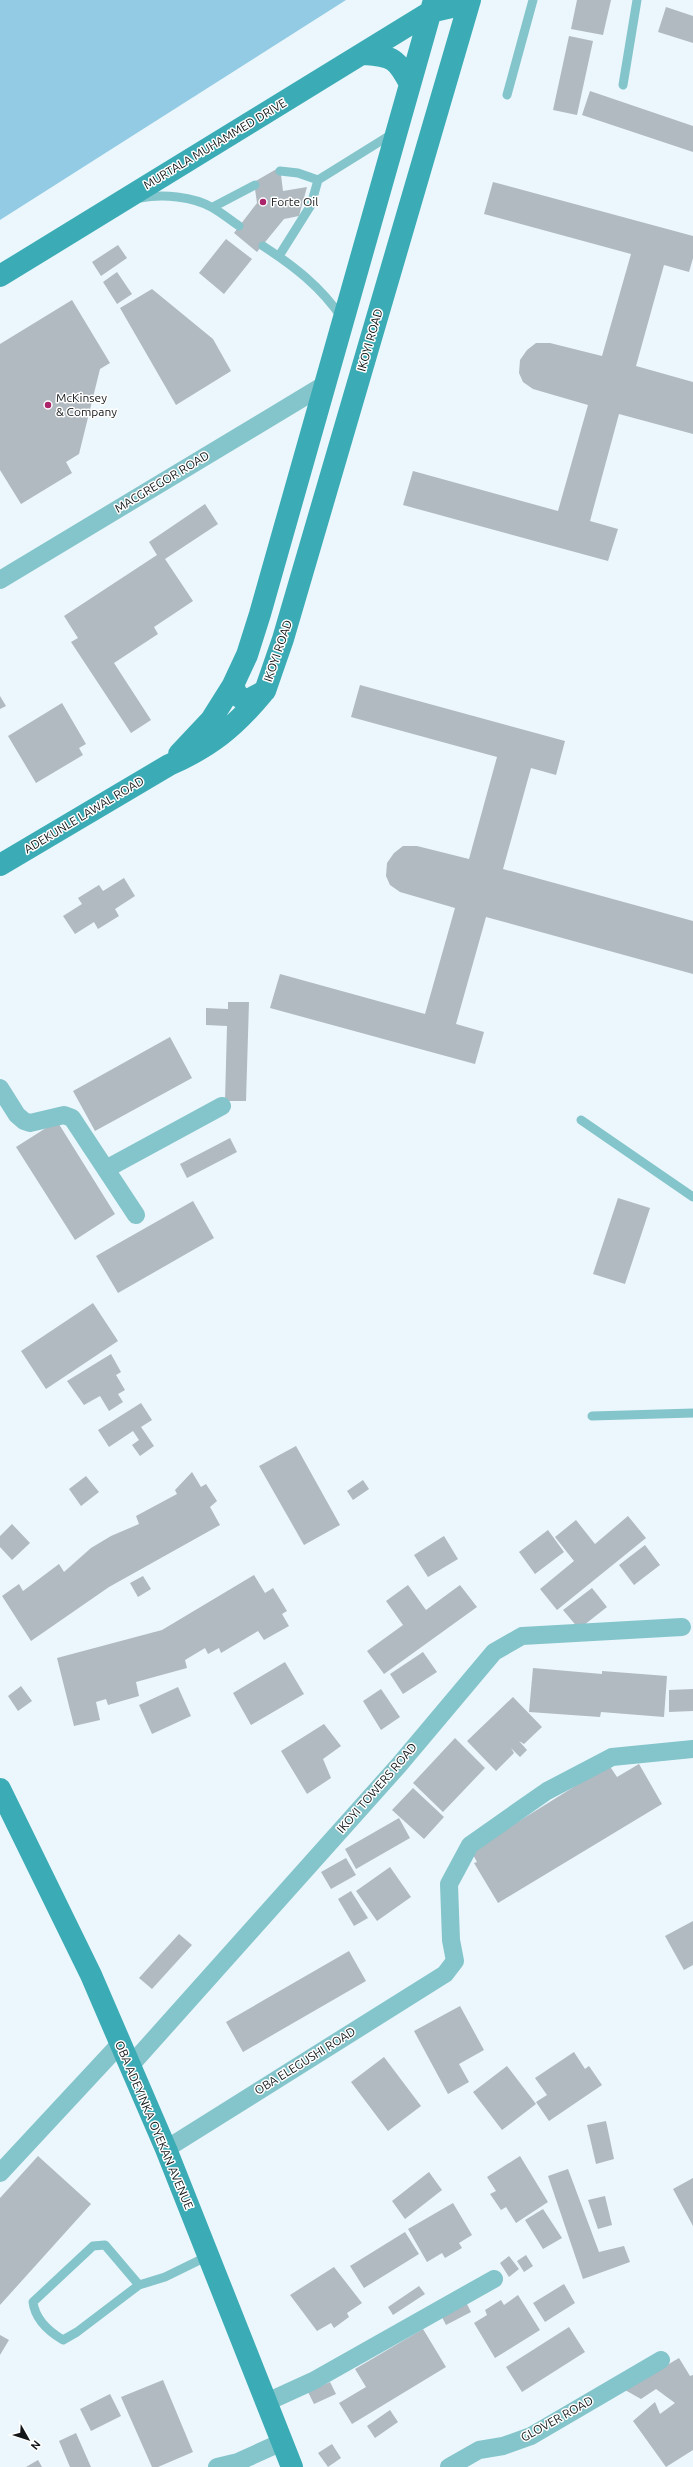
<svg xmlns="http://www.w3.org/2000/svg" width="693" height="2467" viewBox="0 0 693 2467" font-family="Ubuntu,sans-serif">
  <rect width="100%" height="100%" fill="#ebf7fc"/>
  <path fill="#93cbe5" d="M0,0H346L0,220Z"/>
  <path fill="#b1b9c1" d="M577,0H611L603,35L571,29Z
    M666,7L693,16V43L658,32Z
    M569,36L593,41L577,115L553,110Z
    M590,91L693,126V152L582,115Z
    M280,167L283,191L307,187L299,216L284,219L257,252L234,233L257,203L254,182Z
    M493,182L693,236V258L689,272L664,265L636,366L693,382V434L619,414L590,521L618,529L608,561L403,505L413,471L558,511L588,405L533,389L523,382L519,373L520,360L527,350L536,343H550L602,356L631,254L484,214Z
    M226,239L252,259L224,294L199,273Z
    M118,245L127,258L101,276L92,262Z
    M117,272L132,294L117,304L103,282Z
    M152,289L213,339L231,371L176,405L120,308Z
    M72,300L110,363L100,369L79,454L66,462L72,473L21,504L0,470V344Z
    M205,504L218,524L165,559L193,601L154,627L158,634L114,663L151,720L131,733L71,642L78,638L64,616L157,555L149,542Z
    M360,685L565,741L556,775L531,768L503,869L693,921V974L486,917L456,1024L484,1032L475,1064L270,1008L280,974L425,1014L455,908L400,892L390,885L386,876L387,863L394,853L403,846H417L469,859L497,757L351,717Z
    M0,696L6,706L0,709Z
    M62,703L86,744L79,748L83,755L36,783L8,736Z
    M124,878L135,896L115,909L119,916L98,929L94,922L75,934L63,916L82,904L78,898L99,885L103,891Z
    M228,1002H249L246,1101H225L227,1026L206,1025V1008L228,1009Z
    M170,1037L192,1078L95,1131L73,1091Z
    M57,1121L115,1214L75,1240L16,1147Z
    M230,1138L237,1152L187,1178L180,1164Z
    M618,1198L650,1208L625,1284L593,1274Z
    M193,1201L214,1238L118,1293L96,1256Z
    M93,1303L118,1341L46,1389L21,1351Z
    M111,1354L121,1372L116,1375L125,1390L118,1394L123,1402L109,1411L100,1396L84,1405L67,1381Z
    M141,1403L152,1420L141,1427L154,1446L140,1456L132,1445L139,1440L133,1431L109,1447L98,1430Z
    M296,1446L340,1525L304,1545L259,1466Z
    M192,1472L201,1487L206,1484L217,1501L210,1507L220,1525L109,1587L31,1641L2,1596L19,1584L23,1591L59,1564L64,1572L91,1548L111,1536L139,1524L136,1516L177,1494L175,1490Z
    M86,1476L99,1492L81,1506L69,1489Z
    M363,1480L369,1489L353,1500L347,1491Z
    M628,1516L646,1538L557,1610L540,1589L574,1561L555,1537L576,1520L595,1544Z
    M12,1524L30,1543L12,1560L0,1547V1536Z
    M548,1530L564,1552L535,1574L519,1552Z
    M444,1536L458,1559L428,1577L414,1555Z
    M645,1545L660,1565L634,1585L619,1565Z
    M254,1575L265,1593L273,1588L287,1611L282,1614L289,1626L264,1640L258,1631L221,1653L219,1648L208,1654L205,1648L185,1660L187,1668L136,1682L139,1696L108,1705L106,1699L96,1702L100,1720L74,1726L57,1658L162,1630Z
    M143,1576L151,1589L138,1597L130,1583Z
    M408,1585L426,1610L460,1585L477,1607L384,1674L367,1651L403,1625L386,1601Z
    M592,1588L607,1607L579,1629L563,1610Z
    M423,1652L437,1672L403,1694L390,1674Z
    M285,1662L304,1694L251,1725L233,1693Z
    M533,1668L602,1674V1671L667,1676L664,1717L601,1712L600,1717L529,1712Z
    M21,1686L32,1701L18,1711L8,1696Z
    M178,1687L191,1716L152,1734L139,1705Z
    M381,1689L400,1717L381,1730L363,1701Z
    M693,1689V1711L669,1712V1690Z
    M513,1697L542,1727L524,1744L519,1741L527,1750L520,1757L511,1748L514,1753L496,1771L467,1741Z
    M324,1724L341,1746L323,1759L331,1778L307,1794L281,1751Z
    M455,1738L485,1768L443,1812L413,1783Z
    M639,1764L662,1804L498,1903L474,1863L477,1862L471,1851L609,1765L617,1777Z
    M413,1788L444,1817L424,1839L392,1810Z
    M399,1818L410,1838L356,1869L345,1849Z
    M346,1858L356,1875L331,1889L321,1872Z
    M390,1867L411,1897L377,1921L356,1891Z
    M351,1891L368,1918L354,1926L338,1899Z
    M693,1921V1965L684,1970L665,1936Z
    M179,1934L192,1945L152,1989L139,1978Z
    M349,1951L366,1981L243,2052L226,2022Z
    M460,2006L484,2050L459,2064L469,2082L448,2094L414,2031Z
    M574,2052L585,2069L589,2066L602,2085L549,2121L536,2102L547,2095L535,2078Z
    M384,2057L421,2106L388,2131L351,2082Z
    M507,2066L536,2104L502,2130L473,2092Z
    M606,2121L614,2159L596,2164L587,2125Z
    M38,2156L91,2204L0,2305V2198Z
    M520,2156L548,2202L516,2223L506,2207L501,2210L490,2194L496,2191L487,2177Z
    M568,2169L599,2252L624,2246L630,2262L583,2279L548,2176Z
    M429,2172L442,2190L405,2219L392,2201Z
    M693,2178V2226L673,2189Z
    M605,2196L612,2225L598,2229L588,2200Z
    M453,2203L472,2235L459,2243L462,2248L445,2258L442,2253L427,2262L408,2229Z
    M543,2209L562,2238L543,2249L525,2220Z
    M405,2232L419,2254L364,2288L350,2266Z
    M526,2255L533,2266L524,2272L517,2261Z
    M509,2256L519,2269L509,2277L500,2263Z
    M334,2267L362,2303L347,2313L349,2317L334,2328L331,2323L317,2331L290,2295Z
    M564,2284L575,2303L545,2322L533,2303Z
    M419,2286L425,2294L393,2315L388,2307Z
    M518,2295L540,2330L495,2358L474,2323L487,2315L485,2310L501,2300L504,2305Z
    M465,2300L471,2312L446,2325L440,2313Z
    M569,2327L585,2352L522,2392L506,2367Z
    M423,2329L446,2367L352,2424L339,2403L366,2387L355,2369Z
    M0,2335L9,2340L0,2355Z
    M679,2358L690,2376L693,2375V2450L666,2467L633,2421L655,2402L660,2414L675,2403L656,2389L641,2399L625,2390Z
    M163,2380L193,2452L158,2467H152L121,2397Z
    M330,2382L336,2394L314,2404L308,2392Z
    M110,2394L121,2416L91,2431L80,2409Z
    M390,2410L398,2422L375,2438L367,2426Z
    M76,2433L91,2467H70L59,2441Z
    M332,2444L341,2458L328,2467L318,2453Z
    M38,2460L42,2467H26Z"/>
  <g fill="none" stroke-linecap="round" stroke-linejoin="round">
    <path stroke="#84c5cb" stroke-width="9" d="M623,85L637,0
      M507,95L533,0
      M280,171L298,173L318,180L392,134
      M140,198C162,194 193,196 213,208C222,213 230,220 239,226
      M213,207L255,185
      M263,246C294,266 321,287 342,318
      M279,256L311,205L318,180
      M581,1120L693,1197
      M592,1416L693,1413
      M139,2285L105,2245L93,2246L33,2302C35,2319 48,2331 63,2340L77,2332L139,2285L165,2277L208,2256"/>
    <path stroke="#84c5cb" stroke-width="18" d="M0,580L324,385
      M0,1088L17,1115L24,1121L30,1123L64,1115L72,1118L136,1215
      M106,1169L222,1106
      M130,2066L399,1765L494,1652L522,1636L682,1627
      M166,2149L445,1974L455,1961L451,1940L449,1884L470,1845L547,1791L612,1757L693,1749
      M0,2173L120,2044
      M267,2402L313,2381L494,2279
      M217,2467L238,2462L282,2442
      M449,2467L479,2450L503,2446L531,2436L661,2360"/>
    <path stroke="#3bacb6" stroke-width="22" d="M434,0L260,614L247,655L233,685L237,695L246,701L265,691L283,639L470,0
      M365,54C393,56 397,59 410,84
      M0,276L430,12L469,3
      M179,754L211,720L233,685
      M0,865L169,765C210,747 234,728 263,693
      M0,1789L91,1975L166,2149L292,2467"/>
  </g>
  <g fill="#ab2369" stroke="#fff" stroke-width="1.5">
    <circle cx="263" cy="202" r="4"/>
    <circle cx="48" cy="405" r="4"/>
  </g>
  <g text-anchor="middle" stroke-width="3" stroke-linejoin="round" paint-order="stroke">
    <g font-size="12" fill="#131719" stroke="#fff">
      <text transform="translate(215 144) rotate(-31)" y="4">MURTALA MUHAMMED DRIVE</text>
      <text transform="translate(370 340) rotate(-74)" y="4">IKOYI ROAD</text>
      <text transform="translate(162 482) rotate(-31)" y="4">MACGREGOR ROAD</text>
      <text transform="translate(278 651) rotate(-71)" y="4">IKOYI ROAD</text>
      <text transform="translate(84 815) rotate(-31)" y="4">ADEKUNLE LAWAL ROAD</text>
      <text transform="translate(377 1788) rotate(-49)" y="4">IKOYI TOWERS ROAD</text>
      <text transform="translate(305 2061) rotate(-32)" y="4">OBA ELEGUSHI ROAD</text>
      <text transform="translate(154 2125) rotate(67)" y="4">OBA ADEYINKA OYEKAN AVENUE</text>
      <text transform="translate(557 2419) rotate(-29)" y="4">GLOVER ROAD</text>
    </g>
    <g font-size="12" fill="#131719" stroke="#fff" text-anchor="start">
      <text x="271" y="206">Forte Oil</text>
      <text x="56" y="402">McKinsey<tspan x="56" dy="14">&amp; Company</tspan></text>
    </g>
  </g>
  <g transform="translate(28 2439) rotate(129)" stroke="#ffffff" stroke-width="3" paint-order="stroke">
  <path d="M0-3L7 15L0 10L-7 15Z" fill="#131719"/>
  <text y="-6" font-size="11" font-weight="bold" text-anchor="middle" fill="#131719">N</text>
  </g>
</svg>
